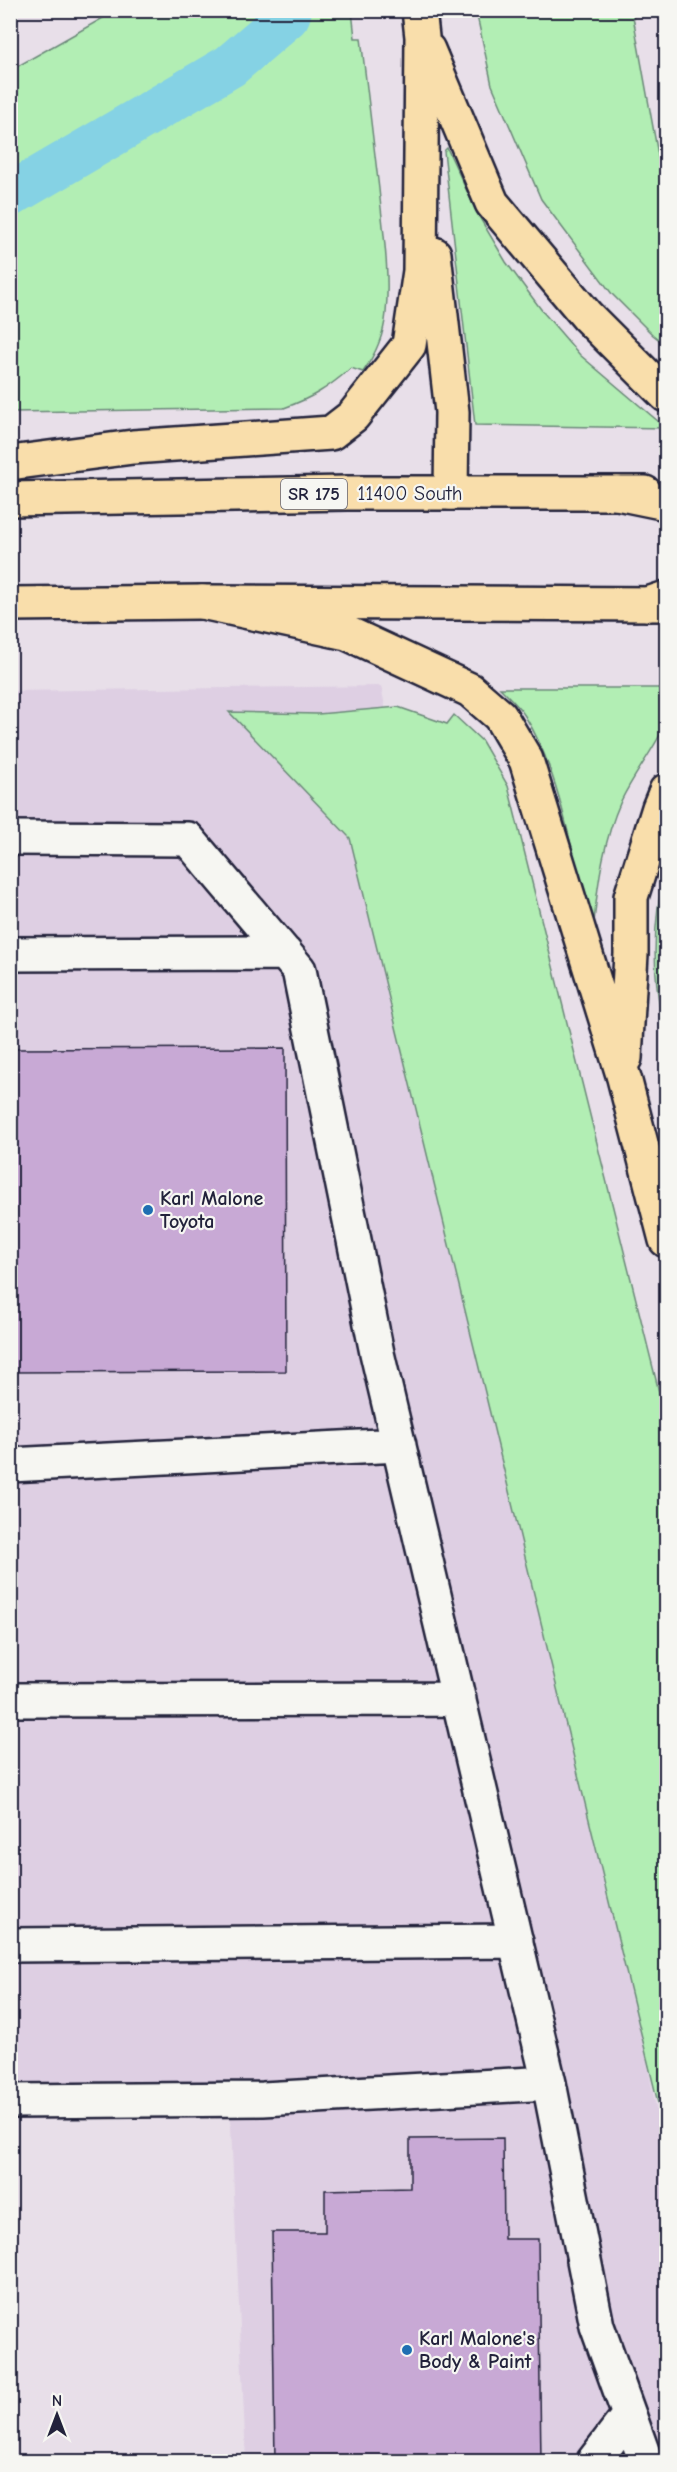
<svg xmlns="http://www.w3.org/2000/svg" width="677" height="2472" viewBox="0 0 677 2472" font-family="'Comic Neue',sans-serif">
  <rect width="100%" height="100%" fill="#e8dfe9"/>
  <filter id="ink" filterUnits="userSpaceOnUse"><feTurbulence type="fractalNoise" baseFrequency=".0167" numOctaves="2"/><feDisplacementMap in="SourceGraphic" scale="12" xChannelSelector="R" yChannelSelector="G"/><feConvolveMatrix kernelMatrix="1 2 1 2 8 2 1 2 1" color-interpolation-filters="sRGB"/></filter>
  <g filter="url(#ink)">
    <path fill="#decfe3" d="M381,686L666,2160V2461H246L229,2083L11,2082L10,691Z"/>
    <path fill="#b2eeb4" stroke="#6a8878" stroke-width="1.5" d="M117,10L352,11L355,38H361C367,88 373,139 379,189C383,230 390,272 386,313C384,335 375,355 363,372L351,368C328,388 312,398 284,408L11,412V70Z
      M476,11H632L666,199V345L653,335L612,294L541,199L492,85Z
      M447,148L478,215L506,262L543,312L580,355L666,428L475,425L444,151Z
      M500,688H666C666,698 670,716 665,725C653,751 634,774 621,801C604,839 598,881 594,922L588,924C573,858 561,774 525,716C519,706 509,697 500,688Z
      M398,707L447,724L454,715L482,741L508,786L666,1420V2136L350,838L229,712L318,714Z
      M666,868V1036C652,982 651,923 666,868Z"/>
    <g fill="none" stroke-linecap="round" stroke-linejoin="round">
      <path stroke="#85d2e4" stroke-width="44" d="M10,195L230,66L288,16L290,10"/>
    </g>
    <path fill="#c8a9d5" stroke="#22223b" stroke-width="1.5" d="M285,1048L286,1371L10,1372V1049Z
      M503,2138L504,2239H538L541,2462H275L272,2232H325V2190L410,2188V2139Z"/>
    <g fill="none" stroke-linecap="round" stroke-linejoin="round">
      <defs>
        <path id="minor" d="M10,838L188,839L299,970L377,1353L549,2083L263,2099L10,2101
          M10,954L285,953
          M10,1465L399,1445
          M10,1700L459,1699
          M10,1945L516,1941
          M549,2083L597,2326L646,2462
          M593,2462L629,2415"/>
        <path id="major" d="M10,499L348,493H645
          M10,604L202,602L666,604"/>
        <path id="highway" d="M428,50L492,203L587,316L666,395
          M434,254L452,412L451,493
          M10,463L133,447L331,433L353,416L409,345L420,271L422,37L419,10
          M617,493L666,503
          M202,602L347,633L470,690L500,716L526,760L624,1078L666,1240
          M648,604L666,598
          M625,1058L631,954V897L659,808L666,791"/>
      </defs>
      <use href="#minor" stroke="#22223b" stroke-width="38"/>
      <use href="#major" stroke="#22223b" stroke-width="38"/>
      <use href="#highway" stroke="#22223b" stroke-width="38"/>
      <use href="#minor" stroke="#f6f6f2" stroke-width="33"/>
      <use href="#major" stroke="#f9deab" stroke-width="33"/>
      <use href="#highway" stroke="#f9deab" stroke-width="33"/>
    </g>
  </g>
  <g fill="#1f6fb2" stroke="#f6f6f2" stroke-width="2">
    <circle cx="148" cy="1210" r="6"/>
    <circle cx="407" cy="2350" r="6"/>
  </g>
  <g text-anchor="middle" stroke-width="4.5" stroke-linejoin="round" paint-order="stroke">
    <rect fill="#f6f6f2" stroke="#626272" stroke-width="1.5" x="281" y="479" width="66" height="30" rx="4.5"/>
    <g font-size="18" font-weight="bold" fill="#22223b">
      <text x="314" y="500">SR 175</text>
    </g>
    <g font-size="20" fill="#22223b" stroke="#f6f6f2">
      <text x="410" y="500">11400 South</text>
    </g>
    <g font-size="20" font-weight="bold" fill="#22223b" stroke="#f6f6f2" text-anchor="start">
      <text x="160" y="1205">Karl Malone<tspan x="160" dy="23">Toyota</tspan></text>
      <text x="419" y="2345">Karl Malone's<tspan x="419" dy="23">Body &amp; Paint</tspan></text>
    </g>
  </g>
  <rect width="677" height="2472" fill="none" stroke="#f6f6f2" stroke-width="36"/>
  <rect x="18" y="18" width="641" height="2436" fill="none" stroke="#22223b" stroke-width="2" filter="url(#ink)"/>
  <g transform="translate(57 2415)" stroke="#f6f6f2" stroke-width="4.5" paint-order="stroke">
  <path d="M0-4.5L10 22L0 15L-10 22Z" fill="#22223b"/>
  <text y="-9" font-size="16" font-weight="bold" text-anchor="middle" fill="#22223b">N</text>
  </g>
</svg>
